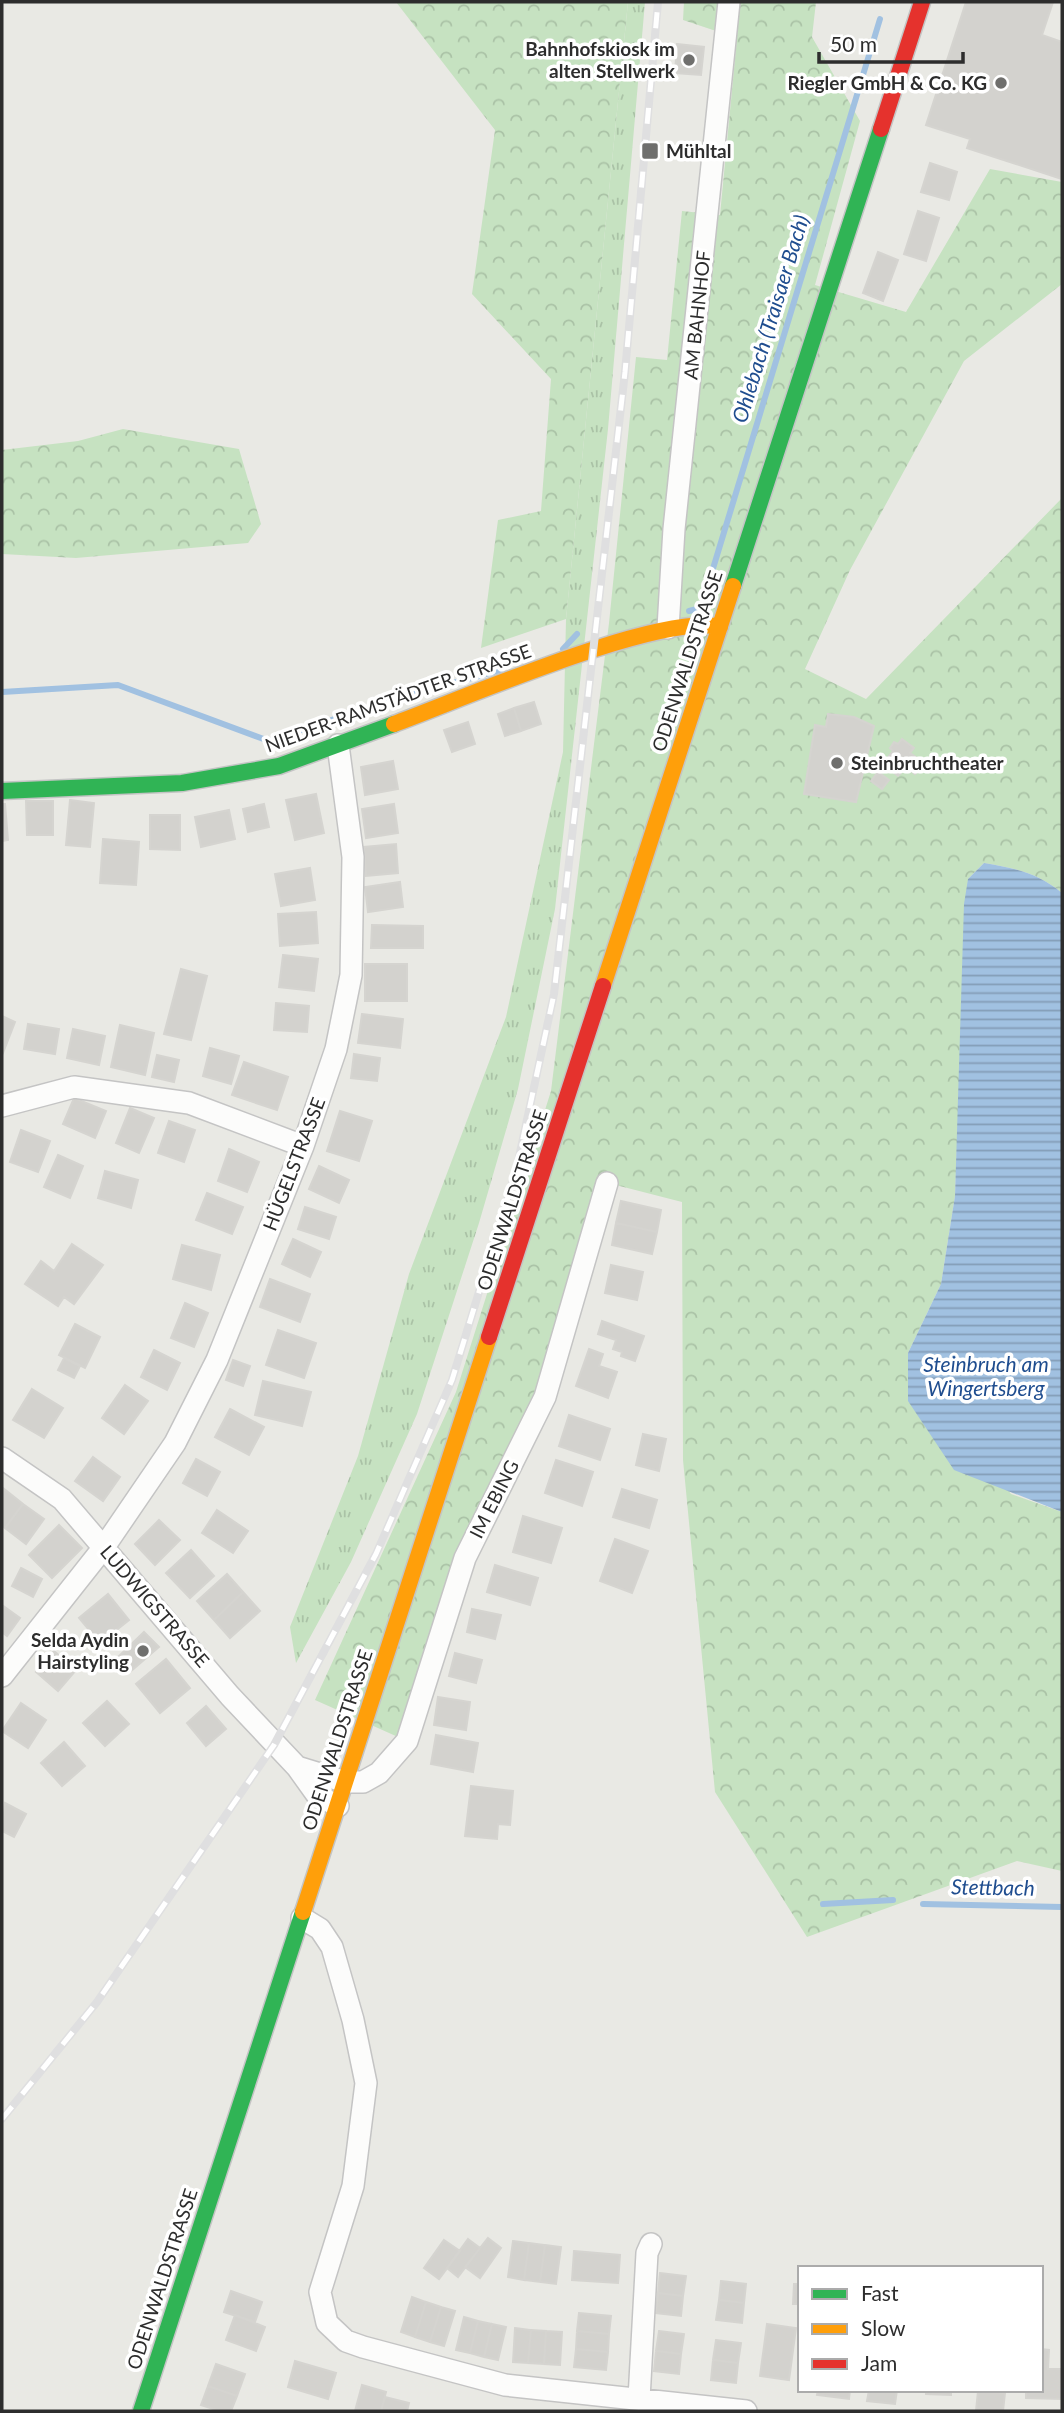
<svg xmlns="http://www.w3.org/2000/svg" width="1064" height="2413" viewBox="0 0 1064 2413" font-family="Lato,sans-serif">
  <defs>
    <pattern id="grass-tufts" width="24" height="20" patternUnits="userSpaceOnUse" patternTransform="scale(1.75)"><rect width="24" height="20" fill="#c6e2c1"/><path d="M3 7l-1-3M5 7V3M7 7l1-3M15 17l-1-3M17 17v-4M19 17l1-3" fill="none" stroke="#aac2a6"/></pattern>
    <pattern id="forest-crowns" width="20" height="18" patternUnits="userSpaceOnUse" patternTransform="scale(1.75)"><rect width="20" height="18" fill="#c6e2c1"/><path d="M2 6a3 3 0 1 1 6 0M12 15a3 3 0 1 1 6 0" fill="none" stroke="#aac2a6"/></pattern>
    <pattern id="water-rules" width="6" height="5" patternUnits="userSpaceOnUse" patternTransform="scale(1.75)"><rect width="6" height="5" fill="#a1c1e1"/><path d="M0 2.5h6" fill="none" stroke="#849db7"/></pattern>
  </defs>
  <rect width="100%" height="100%" fill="#e9e9e4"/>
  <path fill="url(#grass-tufts)" d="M628,2H645L608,429L555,909L518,1089L479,1223L417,1414L351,1562L296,1663L290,1627L358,1456L409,1274L506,1017L563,752L566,619Z"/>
  <path fill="url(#forest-crowns)" d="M396,2H628L566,619L481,648L498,520L541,511L551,379L472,294L495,130Z
    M684,2H816L812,37L860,121L815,285L906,312L990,169L1062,182V284L964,361L850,570L805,669L866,699L1062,498V893C1038,873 1014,868 984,863L968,879L955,1196L941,1284L908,1353L1011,1494L1062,1512V1871L1017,1861L807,1937L715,1792L683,1460L682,1202L608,1183L545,1397L465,1558L407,1741L315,1700L456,1392L551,1091L609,623L636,357L667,360L682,211L720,215L737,38L683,20Z
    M123,429L239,449L261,524L248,543L76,558L2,554V450L78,441Z"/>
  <path fill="url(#water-rules)" d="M984,863C1014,868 1038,873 1062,893V1512L954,1470L908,1401V1353L941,1284L955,1196L964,904L968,879Z"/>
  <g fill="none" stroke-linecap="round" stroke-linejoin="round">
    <path stroke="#a1c1e1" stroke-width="6" d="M689,611L701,608L880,19
      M563,649L577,634
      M2,692L118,685L269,741L385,702L500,670
      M823,1904L893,1900
      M923,1904L1062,1907"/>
  </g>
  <path fill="#d3d2ce" stroke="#d5d4d0" stroke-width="2" d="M966,2H1053L1042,35L1062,42V179L967,148L970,139L926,125Z
    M677,44L704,47L701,75L675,73Z
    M930,163L957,172L949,200L921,192Z
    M918,211L939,218L926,261L904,254Z
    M878,252L898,260L883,301L863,293Z
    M534,702L541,724L521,731L514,708Z
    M514,708L521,731L505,736L498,714Z
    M828,714L854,717L874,726L856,802L804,794L815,725L826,727Z
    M468,722L475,744L452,752L444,730Z
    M902,739L914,748L910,753L924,763L915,774L906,767L898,776L883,764L893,751L890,748L894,742L898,744Z
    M393,761L398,789L365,795L361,767Z
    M878,772L889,780L882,789L871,781Z
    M316,794L324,833L295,840L286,800Z
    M70,800L94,803L90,847L66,845Z
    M26,801H53V835H27Z
    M2,804H5L8,840L2,841Z
    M264,804L269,827L248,832L243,809Z
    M394,804L398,833L366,838L362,809Z
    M229,810L235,839L201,847L195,817Z
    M150,815H180V850L150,849Z
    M103,839L139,842L136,885L100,883Z
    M396,844L398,873L366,876L364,847Z
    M310,868L315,900L281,906L275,874Z
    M400,882L403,907L368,912L365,887Z
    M316,912L318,943L280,946L278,914Z
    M372,925L423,926V948H371Z
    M283,955L318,959L314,991L279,987Z
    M365,964H407V1001H365Z
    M181,969L207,976L191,1040L164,1034Z
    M276,1003L309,1006L307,1032L274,1030Z
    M362,1014L403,1019L400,1048L358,1043Z
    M2,1016L15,1022L3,1053L2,1052Z
    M28,1024L59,1029L55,1054L24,1049Z
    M120,1025L154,1033L145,1075L111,1067Z
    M73,1029L105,1036L99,1065L67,1058Z
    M210,1048L239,1056L231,1084L203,1076Z
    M354,1054L380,1058L377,1081L351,1078Z
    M157,1055L179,1060L174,1082L152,1077Z
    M244,1062L288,1077L277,1110L232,1095Z
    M74,1098L106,1111L95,1138L63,1124Z
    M130,1108L154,1118L139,1153L116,1143Z
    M340,1111L372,1121L359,1161L327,1151Z
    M169,1121L195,1130L184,1162L158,1153Z
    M21,1130L50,1141L38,1172L10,1162Z
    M229,1149L259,1162L247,1192L218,1181Z
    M58,1155L83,1166L70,1198L44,1187Z
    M319,1166L349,1180L339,1203L309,1189Z
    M105,1171L138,1180L131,1208L98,1198Z
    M207,1193L243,1207L232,1234L196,1220Z
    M621,1201L661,1210L657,1232L616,1223Z
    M305,1207L336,1217L329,1239L298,1229Z
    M616,1223L657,1232L652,1254L612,1245Z
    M293,1239L321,1252L310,1277L282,1264Z
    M72,1244L103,1265L74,1304L64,1297L58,1306L25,1284L41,1261L54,1271Z
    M182,1245L220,1255L211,1290L173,1279Z
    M611,1265L643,1272L637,1300L605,1293Z
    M270,1279L310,1294L300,1322L260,1307Z
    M185,1303L208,1313L194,1347L171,1338Z
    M602,1321L644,1336L635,1361L621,1356L622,1352L613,1349L616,1340L598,1334Z
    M75,1324L100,1337L85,1368L59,1355Z
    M278,1330L316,1343L304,1378L266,1365Z
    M589,1349L603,1354L599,1366L617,1372L608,1398L576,1386Z
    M154,1350L180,1363L167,1390L141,1377Z
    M64,1358L80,1366L74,1378L58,1370Z
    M233,1360L250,1366L243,1386L226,1380Z
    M263,1381L311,1392L302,1426L255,1415Z
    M125,1385L148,1401L124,1434L102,1418Z
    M32,1389L63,1408L44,1438L13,1420Z
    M230,1409L264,1427L249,1455L215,1437Z
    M569,1415L610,1429L600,1460L559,1446Z
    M643,1434L666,1439L659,1471L636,1465Z
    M93,1457L120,1477L103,1501L75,1481Z
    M196,1459L220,1472L207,1496L183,1483Z
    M556,1460L593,1472L582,1506L545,1493Z
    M3,1488L23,1504L5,1528L2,1525Z
    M622,1489L657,1500L649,1528L613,1517Z
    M23,1504L44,1519L26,1544L5,1528Z
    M217,1510L248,1531L233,1553L202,1533Z
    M523,1516L562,1528L551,1563L513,1552Z
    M159,1520L180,1540L155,1565L135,1544Z
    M59,1525L82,1548L52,1578L29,1555Z
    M615,1539L648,1551L632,1593L600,1581Z
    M191,1550L214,1576L190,1598L166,1573Z
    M495,1565L538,1578L530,1605L487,1592Z
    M21,1568L42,1579L33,1597L12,1586Z
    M227,1574L243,1592L214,1620L197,1601Z
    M243,1592L260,1611L230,1638L214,1620Z
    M108,1594L129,1620L100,1643L79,1618Z
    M2,1605L20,1618L7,1636L2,1632Z
    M472,1609L501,1615L495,1639L467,1632Z
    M144,1632L159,1647L131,1671L118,1657Z
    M54,1651L76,1670L58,1691L36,1672Z
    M455,1653L482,1660L476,1683L449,1676Z
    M166,1659L190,1688L160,1713L136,1684Z
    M438,1697L470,1702L466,1730L434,1725Z
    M107,1701L129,1724L105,1746L83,1723Z
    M21,1703L46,1720L28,1748L2,1731Z
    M206,1706L226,1729L206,1746L187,1723Z
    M436,1735L478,1743L473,1772L431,1764Z
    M64,1742L85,1766L62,1786L41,1763Z
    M471,1786L513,1791L510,1825L498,1824L497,1839L465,1836Z
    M5,1803L26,1814L14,1837L2,1831Z
    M488,2238L501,2248L480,2278L465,2267Z
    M468,2239L480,2248L458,2277L447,2268Z
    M444,2240L460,2251L439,2279L424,2268Z
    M513,2241L529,2243L524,2280L508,2277Z
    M529,2243L545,2245L540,2282L524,2280Z
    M545,2245L561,2247L556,2284L540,2282Z
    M574,2251L620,2255L618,2283L572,2280Z
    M660,2273L686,2276L683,2296L658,2293Z
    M721,2281L746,2284L744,2303L719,2300Z
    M794,2284H800V2304H793Z
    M231,2291L262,2302L255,2322L224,2312Z
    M658,2293L683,2296L681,2316L656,2313Z
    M412,2297L426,2302L415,2337L401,2332Z
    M719,2300L744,2303L742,2323L716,2320Z
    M426,2302L441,2307L430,2342L415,2337Z
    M441,2307L455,2311L444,2346L430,2342Z
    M579,2313L611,2316L609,2334L577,2331Z
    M235,2315L265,2327L256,2351L226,2340Z
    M464,2317L478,2321L470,2353L456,2350Z
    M478,2321L492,2324L484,2357L470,2353Z
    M492,2324L506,2327L498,2360L484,2357Z
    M767,2324L796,2328L789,2380L760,2376Z
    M515,2328L531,2330L528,2363L513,2362Z
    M531,2330L546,2331L544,2364L528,2363Z
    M546,2331L562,2332L560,2365L544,2364Z
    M577,2331L609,2334L608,2352L576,2349Z
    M659,2331L684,2334L681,2354L656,2351Z
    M716,2340L741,2343L738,2363L713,2360Z
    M576,2349L608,2352L606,2370L574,2367Z
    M1041,2349L1049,2350L1048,2369H1062V2399L1026,2398V2390H1041Z
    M656,2351L681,2354L679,2374L654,2371Z
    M713,2360L738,2363L736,2383L711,2380Z
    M295,2361L336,2373L328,2399L288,2387Z
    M216,2364L245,2374L237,2396L208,2386Z
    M362,2385L386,2392L381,2411H355Z
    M208,2386L237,2396L231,2411H220L201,2405Z
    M818,2390H850L849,2399L817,2395Z
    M869,2390H897L895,2404L867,2401Z
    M926,2390H951V2395L926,2394Z
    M978,2391L1005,2393L1003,2411H976Z
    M385,2397L409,2403L407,2411H381Z"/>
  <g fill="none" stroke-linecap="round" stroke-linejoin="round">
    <defs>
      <path id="street" d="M668,628L674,529L729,2
        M2,1106L74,1087L189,1103L303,1146
        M2,1458L62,1499L230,1696L297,1767L317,1795L338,1806
        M2,1676L104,1547L175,1443L217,1360L303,1146L336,1049L351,975L353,857L338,745
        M297,1767L346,1782H363L379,1773L407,1741L465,1558L545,1397L607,1183
        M302,1918L320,1929L332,1947L353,2020L366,2083L353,2186L320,2292L327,2323L346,2341L363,2347L505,2385L746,2411
        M639,2399L647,2253L651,2244"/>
      <path id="fast" d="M733,586L881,129
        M2,791L182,783L279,766L394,724
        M141,2411L303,1912"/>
      <path id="slow" d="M394,724C460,700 661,612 720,627
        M603,986L733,586
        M303,1912L489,1337"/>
      <path id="jam" d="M881,129L922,2
        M489,1337L603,986"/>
    </defs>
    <use href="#street" stroke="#c4c4c4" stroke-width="24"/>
    <use href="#fast" stroke="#c4c4c4" stroke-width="19"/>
    <use href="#slow" stroke="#c4c4c4" stroke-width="19"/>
    <use href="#jam" stroke="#c4c4c4" stroke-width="19"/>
    <use href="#street" stroke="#fcfcfb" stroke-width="21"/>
    <use href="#fast" stroke="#30b455" stroke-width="16"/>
    <use href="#slow" stroke="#ff9f0a" stroke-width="16"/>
    <use href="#jam" stroke="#e5322d" stroke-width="16"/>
    <defs>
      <path id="rail" d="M2,2119L97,2002L274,1745L376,1554L452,1380L516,1171L554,994L625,372L658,2"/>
    </defs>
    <use href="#rail" stroke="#dfdfe0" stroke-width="8"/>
    <use href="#rail" stroke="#fff" stroke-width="5" stroke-dasharray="16" stroke-linecap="butt"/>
  </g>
  <g fill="#6f6f6d" stroke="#fff" stroke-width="2.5">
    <circle cx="689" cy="60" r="7"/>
    <circle cx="1001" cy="83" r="7"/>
    <rect x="641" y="142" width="18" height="18" rx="3.5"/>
    <circle cx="837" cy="763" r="7"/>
    <circle cx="143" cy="1651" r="7"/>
  </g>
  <g text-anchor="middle" stroke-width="7" stroke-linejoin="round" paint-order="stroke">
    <g font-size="19" font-weight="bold" fill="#2d2d2d" stroke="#fff" text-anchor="end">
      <text x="675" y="56">Bahnhofskiosk im<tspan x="675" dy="22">alten Stellwerk</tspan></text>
      <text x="987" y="90">Riegler GmbH &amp; Co. KG</text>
      <text x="666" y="158" text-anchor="start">Mühltal</text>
      <text x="851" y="770" text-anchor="start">Steinbruchtheater</text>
      <text x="129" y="1647">Selda Aydin<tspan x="129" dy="22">Hairstyling</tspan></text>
    </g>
    <g font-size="19" fill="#2d2d2d" stroke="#fff">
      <text transform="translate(697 315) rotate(-84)" y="7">AM BAHNHOF</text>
      <text transform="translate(687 661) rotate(-72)" y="7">ODENWALDSTRASSE</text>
      <text transform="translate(398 698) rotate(-20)" y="7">NIEDER-RAMSTÄDTER STRASSE</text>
      <text transform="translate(294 1164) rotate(-69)" y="7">HÜGELSTRASSE</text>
      <text transform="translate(512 1200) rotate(-72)" y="7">ODENWALDSTRASSE</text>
      <text transform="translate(494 1499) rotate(-63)" y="7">IM EBING</text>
      <text transform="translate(155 1606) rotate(49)" y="7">LUDWIGSTRASSE</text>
      <text transform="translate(337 1740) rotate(-72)" y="7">ODENWALDSTRASSE</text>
      <text transform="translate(162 2279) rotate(-72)" y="7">ODENWALDSTRASSE</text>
    </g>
    <g font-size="21" font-style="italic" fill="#1f4d8f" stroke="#fff">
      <text transform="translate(771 319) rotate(-73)" y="7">Ohlebach (Traisaer Bach)</text>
      <text x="986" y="1372">Steinbruch am<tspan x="986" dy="24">Wingertsberg</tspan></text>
      <text transform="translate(993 1888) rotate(1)" y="7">Stettbach</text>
    </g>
  </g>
  <rect width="1064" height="2413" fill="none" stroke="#2d2d2d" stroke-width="7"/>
  <rect x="798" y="2266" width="245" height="126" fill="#ffffff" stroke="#ababab" stroke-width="2"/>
  <rect x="812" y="2289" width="35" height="10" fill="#30b455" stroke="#ababab" stroke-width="2"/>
  <text x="861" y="2301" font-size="21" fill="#2d2d2d">Fast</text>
  <rect x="812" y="2324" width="35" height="10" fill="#ff9f0a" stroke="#ababab" stroke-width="2"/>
  <text x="861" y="2336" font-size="21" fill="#2d2d2d">Slow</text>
  <rect x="812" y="2359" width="35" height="10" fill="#e5322d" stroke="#ababab" stroke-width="2"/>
  <text x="861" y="2371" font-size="21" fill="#2d2d2d">Jam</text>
  <path d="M819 52v10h144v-10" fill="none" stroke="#2d2d2d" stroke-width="3.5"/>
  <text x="830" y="52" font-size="21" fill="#2d2d2d" stroke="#ffffff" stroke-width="5" paint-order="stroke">50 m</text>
</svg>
